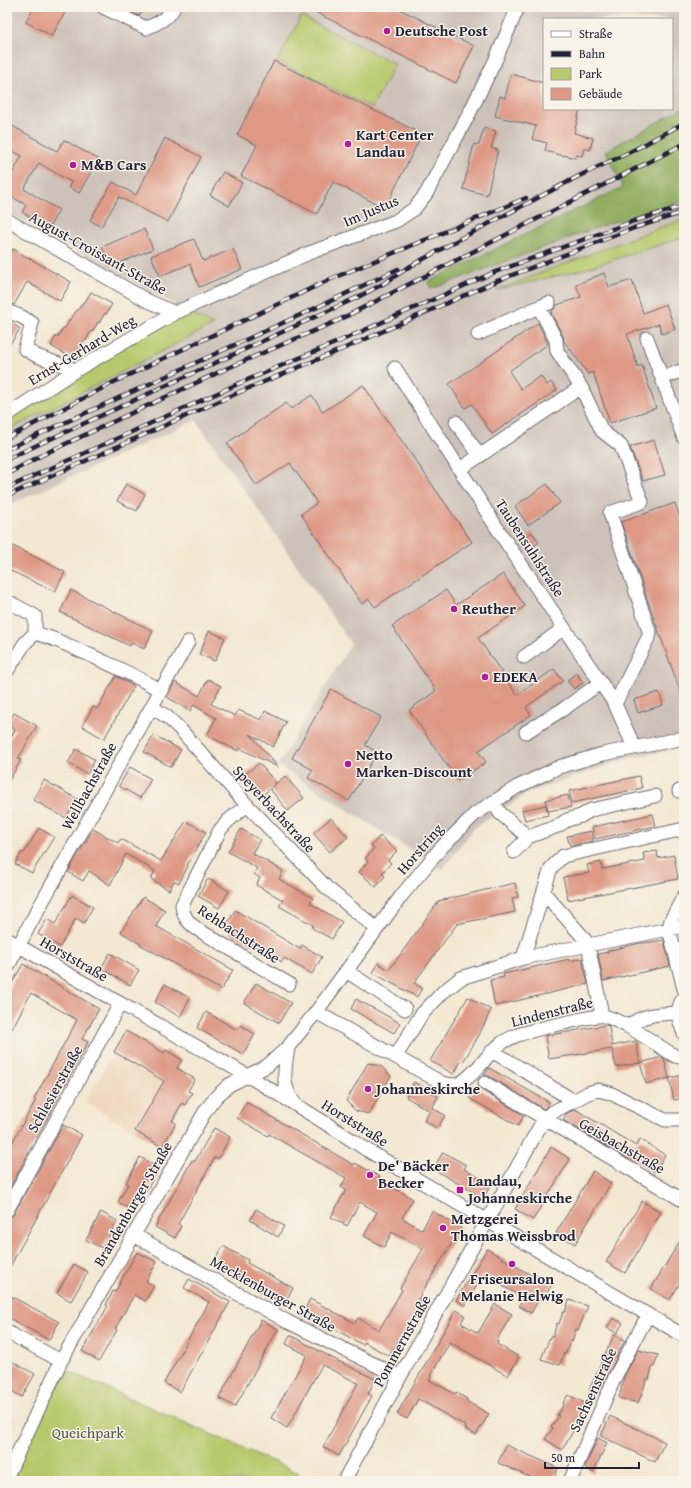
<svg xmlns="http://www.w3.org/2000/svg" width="691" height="1488" viewBox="0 0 691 1488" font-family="'Gentium Book Plus',serif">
  <rect width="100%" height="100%" fill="#f7f3e8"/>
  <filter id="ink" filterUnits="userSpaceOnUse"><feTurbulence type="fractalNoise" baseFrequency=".025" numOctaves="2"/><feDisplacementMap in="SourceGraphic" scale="8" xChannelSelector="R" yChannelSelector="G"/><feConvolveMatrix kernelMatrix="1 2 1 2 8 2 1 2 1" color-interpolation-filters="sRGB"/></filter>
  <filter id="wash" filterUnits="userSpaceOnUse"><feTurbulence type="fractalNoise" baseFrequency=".012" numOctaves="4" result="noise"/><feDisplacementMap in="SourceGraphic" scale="16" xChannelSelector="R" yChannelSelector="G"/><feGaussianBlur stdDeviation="0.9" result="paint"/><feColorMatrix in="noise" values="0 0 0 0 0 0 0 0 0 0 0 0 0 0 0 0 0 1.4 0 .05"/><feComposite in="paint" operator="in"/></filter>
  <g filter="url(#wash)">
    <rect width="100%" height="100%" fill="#f3e8d2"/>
    <path fill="#efd6bb" d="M114,1052L168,1084L177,1068L195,1079L188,1090L192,1093L185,1105L182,1103L172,1120L176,1123L162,1147L85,1102Z
      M7,1413L15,1418L7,1433Z"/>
    <path fill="#cdc2b9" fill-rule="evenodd" d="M7,7H684V107L606,151L624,187L428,282L431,289L604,225L684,201V220L661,227L502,288L581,270L684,237V747L630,758L529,792L474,828L442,870L278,765L351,644L196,420L7,506V431L213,325L7,212ZM544,19H672V109H544Z"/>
    <path fill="#b7c96c" stroke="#6c7654" d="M301,16L395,64L372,108L278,61Z
      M684,220V237L581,270L497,290L661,227Z
      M176,305L213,325L7,431V417Z
      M66,1370L299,1473L295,1481H7Z"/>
    <path fill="#91ad60" stroke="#5a684e" d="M684,107V201L604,225L431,289L428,282L623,187L606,151Z"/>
    <g id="blocks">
      <path fill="#de9884" d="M34,7H68L52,36L26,22Z
        M121,7H145L139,16Z
        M305,7H395L474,46L456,83Z
        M274,61L422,134L385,208L333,182L317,214L241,176L257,145L237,135Z
        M511,74L544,83V109H580L574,133L593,138L590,150L584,148L582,156L576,155L575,158L564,155V156L545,151L547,143L532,139L536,126L495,116L500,96L505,98Z
        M7,123L57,151L64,140L98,159L79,193L69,187L71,182L39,163L24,189L59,210L49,228L22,212L26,205L7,194V182L22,156L7,148Z
        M484,128L496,131L491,148L498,150L487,195L463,189L474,144L479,145Z
        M165,138L201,157L168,222L119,197L101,227L90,220L113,182L136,195Z
        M223,172L242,183L229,206L210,195Z
        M144,229L153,249L110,267L102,247Z
        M194,239L203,261L233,249L242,269L199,287L190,264L160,276L151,256Z
        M13,249L71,282L60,301L27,282L14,305L7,303V260Z
        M604,273L609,287L632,280L643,313L666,304L675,329L662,334L659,324L627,334L638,367L642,365L656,408L610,423L593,372L588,374L564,341L563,336L551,313L557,305L581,297L576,285Z
        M91,292L112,304L106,314L105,313L99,323L98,322L92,332L91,331L86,341L84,340L79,350L78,349L72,358L51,346L56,336L58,337L63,328H65L70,319H71L77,310H78L84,301L85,302Z
        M7,320L20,329L7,349Z
        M538,323L548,344L509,371L521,389L541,376L547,385L551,382L557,390L492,434L472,404L465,408L449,384Z
        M363,385L472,542L375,607L369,599L362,604L301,514L317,503L290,463L256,485L227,443L286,403L291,409L312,395L323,412Z
        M654,440L665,475L643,481L630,447Z
        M126,484L145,494L137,511L117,501Z
        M547,484L560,503L528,525L515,506Z
        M675,503L684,529V699H683L651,610L621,522Z
        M532,532L539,542L530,549L523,539Z
        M7,543L65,572L55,592L7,569Z
        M503,574L525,606L478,638L517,695L554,669L563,681L526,707L531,715L478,751L486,762L458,781L409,710L436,691L392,626L446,590L456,605Z
        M71,590L153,631L144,649L132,643L130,646L60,612Z
        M209,631L225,638L215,661L199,654Z
        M577,673L583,683L574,689L567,680Z
        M116,676L134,686L104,739L82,726L93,707L97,709Z
        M208,679L221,686L211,704L235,716L238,710L261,720L265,711L286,722L273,747L250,734L278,767L239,748L238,751L207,735L216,718L193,705L190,711L167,697L175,682L199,696Z
        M331,689L381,717L365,745L377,752L349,801L308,778L313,770L292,758Z
        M659,692L663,705L638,713L634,700Z
        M14,713L37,726L18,759L21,760L7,784V744L15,730L7,725Z
        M154,735L181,750L171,767L144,752Z
        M76,749L95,760L87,774L68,763Z
        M259,763L276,783L272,787L285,776L304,798L288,811L270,789L259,798L242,777Z
        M130,767L151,779L140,798L119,786Z
        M639,776L642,788L572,803L569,791Z
        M44,780L77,799L66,818L33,800Z
        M568,795L571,807L548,811L545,800Z
        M546,805L548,815L525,820L522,810Z
        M653,814L656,826L595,839L592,827Z
        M331,818L348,837L330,852L313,833Z
        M186,821L206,832L187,865L188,866L179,883L174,881L169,890L151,879L155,871L126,854L110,885L89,871L83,881L68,872L93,829L118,843L121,839L161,861Z
        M39,828L54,837L32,873L15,864L22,852L24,853Z
        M241,829L260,840L252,853L283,871L279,879L313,898L310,903L342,922L332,939L312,928L313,925L279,906L283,900L256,885L260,878L254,874L257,868L228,852Z
        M591,831L593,841L570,846L567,836Z
        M380,836L397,851L388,860L391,863L382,873L385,876L376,887L359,872L368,861L365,859L374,848L371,846Z
        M657,851L658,858L674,855L678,879L568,900L563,877L589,873L587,865L601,862L602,869L645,861L643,853Z
        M208,879L229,891L219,908L198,896Z
        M515,883L518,897L512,898L515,912L457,924L414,983L422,988L417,997L373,973L378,963L389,970L439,901Z
        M72,895L93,907L84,923L76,918L60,947L38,934L47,919L55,924Z
        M143,897L165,910L156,926L233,970L221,990L143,946L121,932Z
        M235,910L300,949L302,945L322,957L312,974L284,958L282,962L244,940L243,942L229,933L232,928L227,925Z
        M684,938V956L680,939Z
        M664,940L670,966L603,981L598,954L608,952L607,951L636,944Z
        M110,953L139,970L130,985L101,968Z
        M582,958L588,984L495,1006L490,980L504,977L503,974L517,971L569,959V961Z
        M23,964L99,1009L82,1039L88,1042L7,1193V1152L36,1100L34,1099L77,1020L31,993L7,1038V992Z
        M256,983L291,1003L279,1023L244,1003Z
        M165,984L190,998L180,1017L155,1002Z
        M468,997L491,1010L478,1037L463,1062L461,1061L454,1074L430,1061Z
        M356,999L400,1023L394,1033L351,1009Z
        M206,1012L237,1030L240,1025L255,1034L243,1054L197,1028Z
        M606,1025L609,1026L612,1046L636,1041L640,1063L616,1067L612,1049L549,1059L545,1036Z
        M126,1031L164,1053L166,1050L182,1060L177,1068L195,1079L188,1091L192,1093L185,1105L182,1103L172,1121L176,1123L162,1147L135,1131L164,1081L114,1052Z
        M662,1057L664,1059L669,1078L646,1084L640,1063Z
        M368,1063L381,1066L391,1076L369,1114L356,1111L346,1101Z
        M489,1068L549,1102L547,1106L544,1109L489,1076L484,1075Z
        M684,1075V1098L674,1100L669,1078Z
        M414,1082L438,1096L432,1108L445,1115L438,1128L424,1121L430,1111L406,1097Z
        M478,1086L481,1090L524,1115L518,1126L469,1098L474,1089L475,1090Z
        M246,1102L354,1165L355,1163L380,1177L379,1179L413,1199L402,1218L422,1230L432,1211L461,1228L418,1299L422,1301L389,1356L364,1342L363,1345L333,1328L331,1331L302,1315L310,1299L355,1323L358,1318L379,1330L402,1290L400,1288L423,1249L392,1232L384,1247L364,1236L377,1212L360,1202L347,1226L331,1217L346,1190L341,1187L346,1178L269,1134L268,1136L237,1118Z
        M575,1109L636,1146L640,1139L665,1155L655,1172L629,1156L628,1159L563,1120L566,1114Z
        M63,1125L82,1135L7,1272V1218L11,1217L14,1214Z
        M214,1128L230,1137L218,1159L215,1157L178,1224L181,1226L175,1238L155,1227L192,1160L195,1161Z
        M551,1147L570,1159L533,1220L515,1209Z
        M443,1152L466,1165L464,1169L491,1185L483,1198L433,1169Z
        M140,1157L159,1168L145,1193L142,1192L132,1210L118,1202L128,1184L126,1183Z
        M593,1171L611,1183L575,1244L556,1233Z
        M642,1201L661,1212L625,1273L606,1262Z
        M256,1209L284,1226L278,1237L250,1220Z
        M101,1212L117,1221L102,1248L86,1240Z
        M684,1234V1276L670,1300L651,1289Z
        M223,1246L248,1260L247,1263L293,1288L284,1304L254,1288L255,1285L214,1262Z
        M487,1249L536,1278L537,1275L552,1284L543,1300L540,1298L531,1313L519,1306L524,1298L483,1275L465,1306L456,1300Z
        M137,1252L157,1262L146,1281L154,1286L145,1301L134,1295L115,1329L117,1330L99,1361L82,1351L108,1306L106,1305L113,1291L115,1292Z
        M74,1264L88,1272L71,1301L57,1293Z
        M189,1279L230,1302L180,1392L164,1383L209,1302L184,1288Z
        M7,1294L59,1322L49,1340L7,1317Z
        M569,1300L588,1306L578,1330L576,1329L572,1342L570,1341L566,1354L564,1353L560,1365L541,1359L551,1335L553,1336L557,1323L559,1324L563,1312H565Z
        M495,1304L512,1314L496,1341L498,1342L497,1344L519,1357L508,1376L450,1342L430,1376L431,1377L429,1380L455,1394L456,1392L467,1399L466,1401L489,1414L476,1435L465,1429L466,1426L418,1399L407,1419L397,1414L456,1310L465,1315L461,1323L478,1333Z
        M613,1318L623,1323L617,1333L607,1328Z
        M261,1320L278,1329L235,1407L219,1398Z
        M290,1335L338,1361L375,1379L368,1394L372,1396L339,1456L323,1447L358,1383L322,1365L287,1428L271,1418L307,1355L286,1344Z
        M614,1335L625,1340L622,1346L599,1393L589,1390Z
        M638,1350L658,1355L654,1367H652L649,1380L647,1379L638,1403L619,1398L624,1377Z
        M7,1359L35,1374L22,1397L8,1389L12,1382L7,1380Z
        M568,1395L587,1404L579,1415L581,1416L573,1427L575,1428L562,1450L545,1439L553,1428L551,1427L559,1416L557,1415L564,1404L563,1403Z
        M610,1416L665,1442L655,1462L601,1436Z
        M598,1438L607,1443L593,1473L585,1467Z
        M506,1445L558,1468L553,1481H539L498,1463Z"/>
    </g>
  </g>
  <g filter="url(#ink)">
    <use href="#blocks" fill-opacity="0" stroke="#6b6770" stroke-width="1"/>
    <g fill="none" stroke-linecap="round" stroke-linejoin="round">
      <defs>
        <path id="minor" d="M103,7L146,28C155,25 170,17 174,7
          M7,220L146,300L175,313
          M7,311L22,317L32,323L25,349L37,356L76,370
          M478,334L539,307
          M647,338L684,438
          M395,368L504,539L615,704L634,747
          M662,378L684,370
          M581,387L602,431L621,446L642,502L610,513L650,634L615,704
          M7,415L76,370L175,313L309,253L396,221L414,209L426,194L469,114L495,61L518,7
          M456,422L480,456
          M460,469L581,387L557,351L556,340L539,307L549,303
          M7,601L35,616V633
          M524,657L564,628
          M7,671L25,643L35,633C55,638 73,648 92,656C115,667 139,677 161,691
          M152,707L167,717L179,728L247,805L326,887L377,929
          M526,732L565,708L600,683
          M679,791L684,790
          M493,802L500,813L528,837L558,826L567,820L581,816L591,810L655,796
          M247,805L228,821L220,830L182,905C183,917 188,922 197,929L289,984
          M514,852L528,837
          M544,893L583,937L588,945L602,1015
          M684,896L671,920L669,929L684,989
          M7,939C127,1009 251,1073 367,1150L684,1336
          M523,958L551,868L563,856L684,829
          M7,968L31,922L188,642
          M346,971L405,1009
          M684,998L681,1002L677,1013L684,1034
          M316,1012L442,1083C449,1085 454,1086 460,1083C477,1074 486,1054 502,1043C506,1040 511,1038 515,1036C525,1032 596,1014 604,1016C628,1023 653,1043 675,1056L684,1058
          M628,1026C645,1014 656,1014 677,1013
          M288,1047C285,1070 280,1084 295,1104
          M492,1051L574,1101
          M396,1056L421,1015L443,992L461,978L523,958L684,926
          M485,1083L684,1201
          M7,1210L120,1004
          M134,1235L288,1322L400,1377
          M7,1332L61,1361
          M7,1476L61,1361L206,1110L216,1097L229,1085L267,1066L288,1047L316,1012L402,895L441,848L475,814L517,787L559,767L603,754L684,738
          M346,1477L400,1377L544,1119L551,1113L588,1093L598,1090L610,1093L665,1120H684
          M570,1481L615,1377L648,1315"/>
      </defs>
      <use href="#minor" stroke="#6b6770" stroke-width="15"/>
      <use href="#minor" stroke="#fff" stroke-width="13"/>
      <defs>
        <path id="rail" d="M7,438L116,381L331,279L526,198
          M7,449L322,305L398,269
          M7,459L356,298L383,284L409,267L456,241L579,176L630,152L684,123
          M7,474L44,454L230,367L337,321L684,144
          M7,488L240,383L340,341L495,272L634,221L684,206
          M7,496L242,391L345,348L497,281L634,228L684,212"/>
      </defs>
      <use href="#rail" stroke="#22223b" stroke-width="4.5"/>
      <use href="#rail" stroke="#f7f3e8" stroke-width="3" stroke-dasharray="9" stroke-linecap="butt"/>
    </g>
  </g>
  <g fill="#b5179e" stroke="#f7f3e8" stroke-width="1.5">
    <circle cx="387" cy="31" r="4"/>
    <circle cx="348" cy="144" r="4"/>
    <circle cx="73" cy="165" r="4"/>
    <circle cx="454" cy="609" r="4"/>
    <circle cx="485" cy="677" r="4"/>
    <circle cx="348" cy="764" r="4"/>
    <circle cx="368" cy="1089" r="4"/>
    <circle cx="370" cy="1175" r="4"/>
    <rect x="456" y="1186" width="8" height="8" rx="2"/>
    <circle cx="443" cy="1228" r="4"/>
    <circle cx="512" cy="1264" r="4"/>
  </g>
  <g text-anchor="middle" stroke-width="3" stroke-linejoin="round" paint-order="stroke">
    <g font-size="15" font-weight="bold" fill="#22223b" stroke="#f7f3e8" text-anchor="start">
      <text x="395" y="36">Deutsche Post</text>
      <text x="356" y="140">Kart Center<tspan x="356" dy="17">Landau</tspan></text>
      <text x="81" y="170">M&amp;B Cars</text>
      <text x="462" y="614">Reuther</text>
      <text x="493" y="682">EDEKA</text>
      <text x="356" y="760">Netto<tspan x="356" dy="17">Marken-Discount</tspan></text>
      <text x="376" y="1094">Johanneskirche</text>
      <text x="378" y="1171">De' Bäcker<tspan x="378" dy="17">Becker</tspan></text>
      <text x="468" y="1186">Landau,<tspan x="468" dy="17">Johanneskirche</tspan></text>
      <text x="451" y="1224">Metzgerei<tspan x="451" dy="17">Thomas Weissbrod</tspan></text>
      <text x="512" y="1284" text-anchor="middle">Friseursalon<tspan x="512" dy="17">Melanie Helwig</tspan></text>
    </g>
    <g font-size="15" fill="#22223b" stroke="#f7f3e8">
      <text transform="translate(371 211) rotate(-23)" y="5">Im Justus</text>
      <text transform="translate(98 253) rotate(29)" y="5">August-Croissant-Straße</text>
      <text transform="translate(82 350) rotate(-31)" y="5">Ernst-Gerhard-Weg</text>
      <text transform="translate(530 548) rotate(57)" y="5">Taubensuhlstraße</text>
      <text transform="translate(89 786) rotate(-61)" y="5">Wellbachstraße</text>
      <text transform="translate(274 809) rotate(47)" y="5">Speyerbachstraße</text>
      <text transform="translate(420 849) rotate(-49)" y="5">Horstring</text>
      <text transform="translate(239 934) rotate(33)" y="5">Rehbachstraße</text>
      <text transform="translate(74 959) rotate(30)" y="5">Horststraße</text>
      <text transform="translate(552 1012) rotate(-14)" y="5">Lindenstraße</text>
      <text transform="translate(55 1089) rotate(-61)" y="5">Schlesierstraße</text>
      <text transform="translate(355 1123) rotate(32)" y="5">Horststraße</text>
      <text transform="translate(622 1146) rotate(30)" y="5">Geisbachstraße</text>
      <text transform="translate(133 1204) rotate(-60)" y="5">Brandenburger Straße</text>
      <text transform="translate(273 1294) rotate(29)" y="5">Mecklenburger Straße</text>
      <text transform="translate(402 1341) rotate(-61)" y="5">Pommernstraße</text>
      <text transform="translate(593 1390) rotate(-65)" y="5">Sachsenstraße</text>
    </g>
    <g font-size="15" fill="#4f544a" stroke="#f7f3e8">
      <text x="88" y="1438">Queichpark</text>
    </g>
  </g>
  <rect width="691" height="1488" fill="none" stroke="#f7f3e8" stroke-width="24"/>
  <rect x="543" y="18" width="130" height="92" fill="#f7f3e8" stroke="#a29fa3"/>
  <rect x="551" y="31" width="20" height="6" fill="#ffffff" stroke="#a29fa3"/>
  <text x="579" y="38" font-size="12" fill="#22223b">Straße</text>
  <rect x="551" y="51" width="20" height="6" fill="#22223b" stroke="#a29fa3"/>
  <text x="579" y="58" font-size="12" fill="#22223b">Bahn</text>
  <rect x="551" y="68" width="20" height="12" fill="#b7c96c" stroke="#a29fa3"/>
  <text x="579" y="78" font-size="12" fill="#22223b">Park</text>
  <rect x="551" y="88" width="20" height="12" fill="#de9884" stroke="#a29fa3"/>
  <text x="579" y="98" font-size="12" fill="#22223b">Gebäude</text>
  <path d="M545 1462v6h94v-6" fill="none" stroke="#22223b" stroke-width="2"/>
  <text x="551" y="1462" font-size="12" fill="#22223b" stroke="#f7f3e8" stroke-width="3" paint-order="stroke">50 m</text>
</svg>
